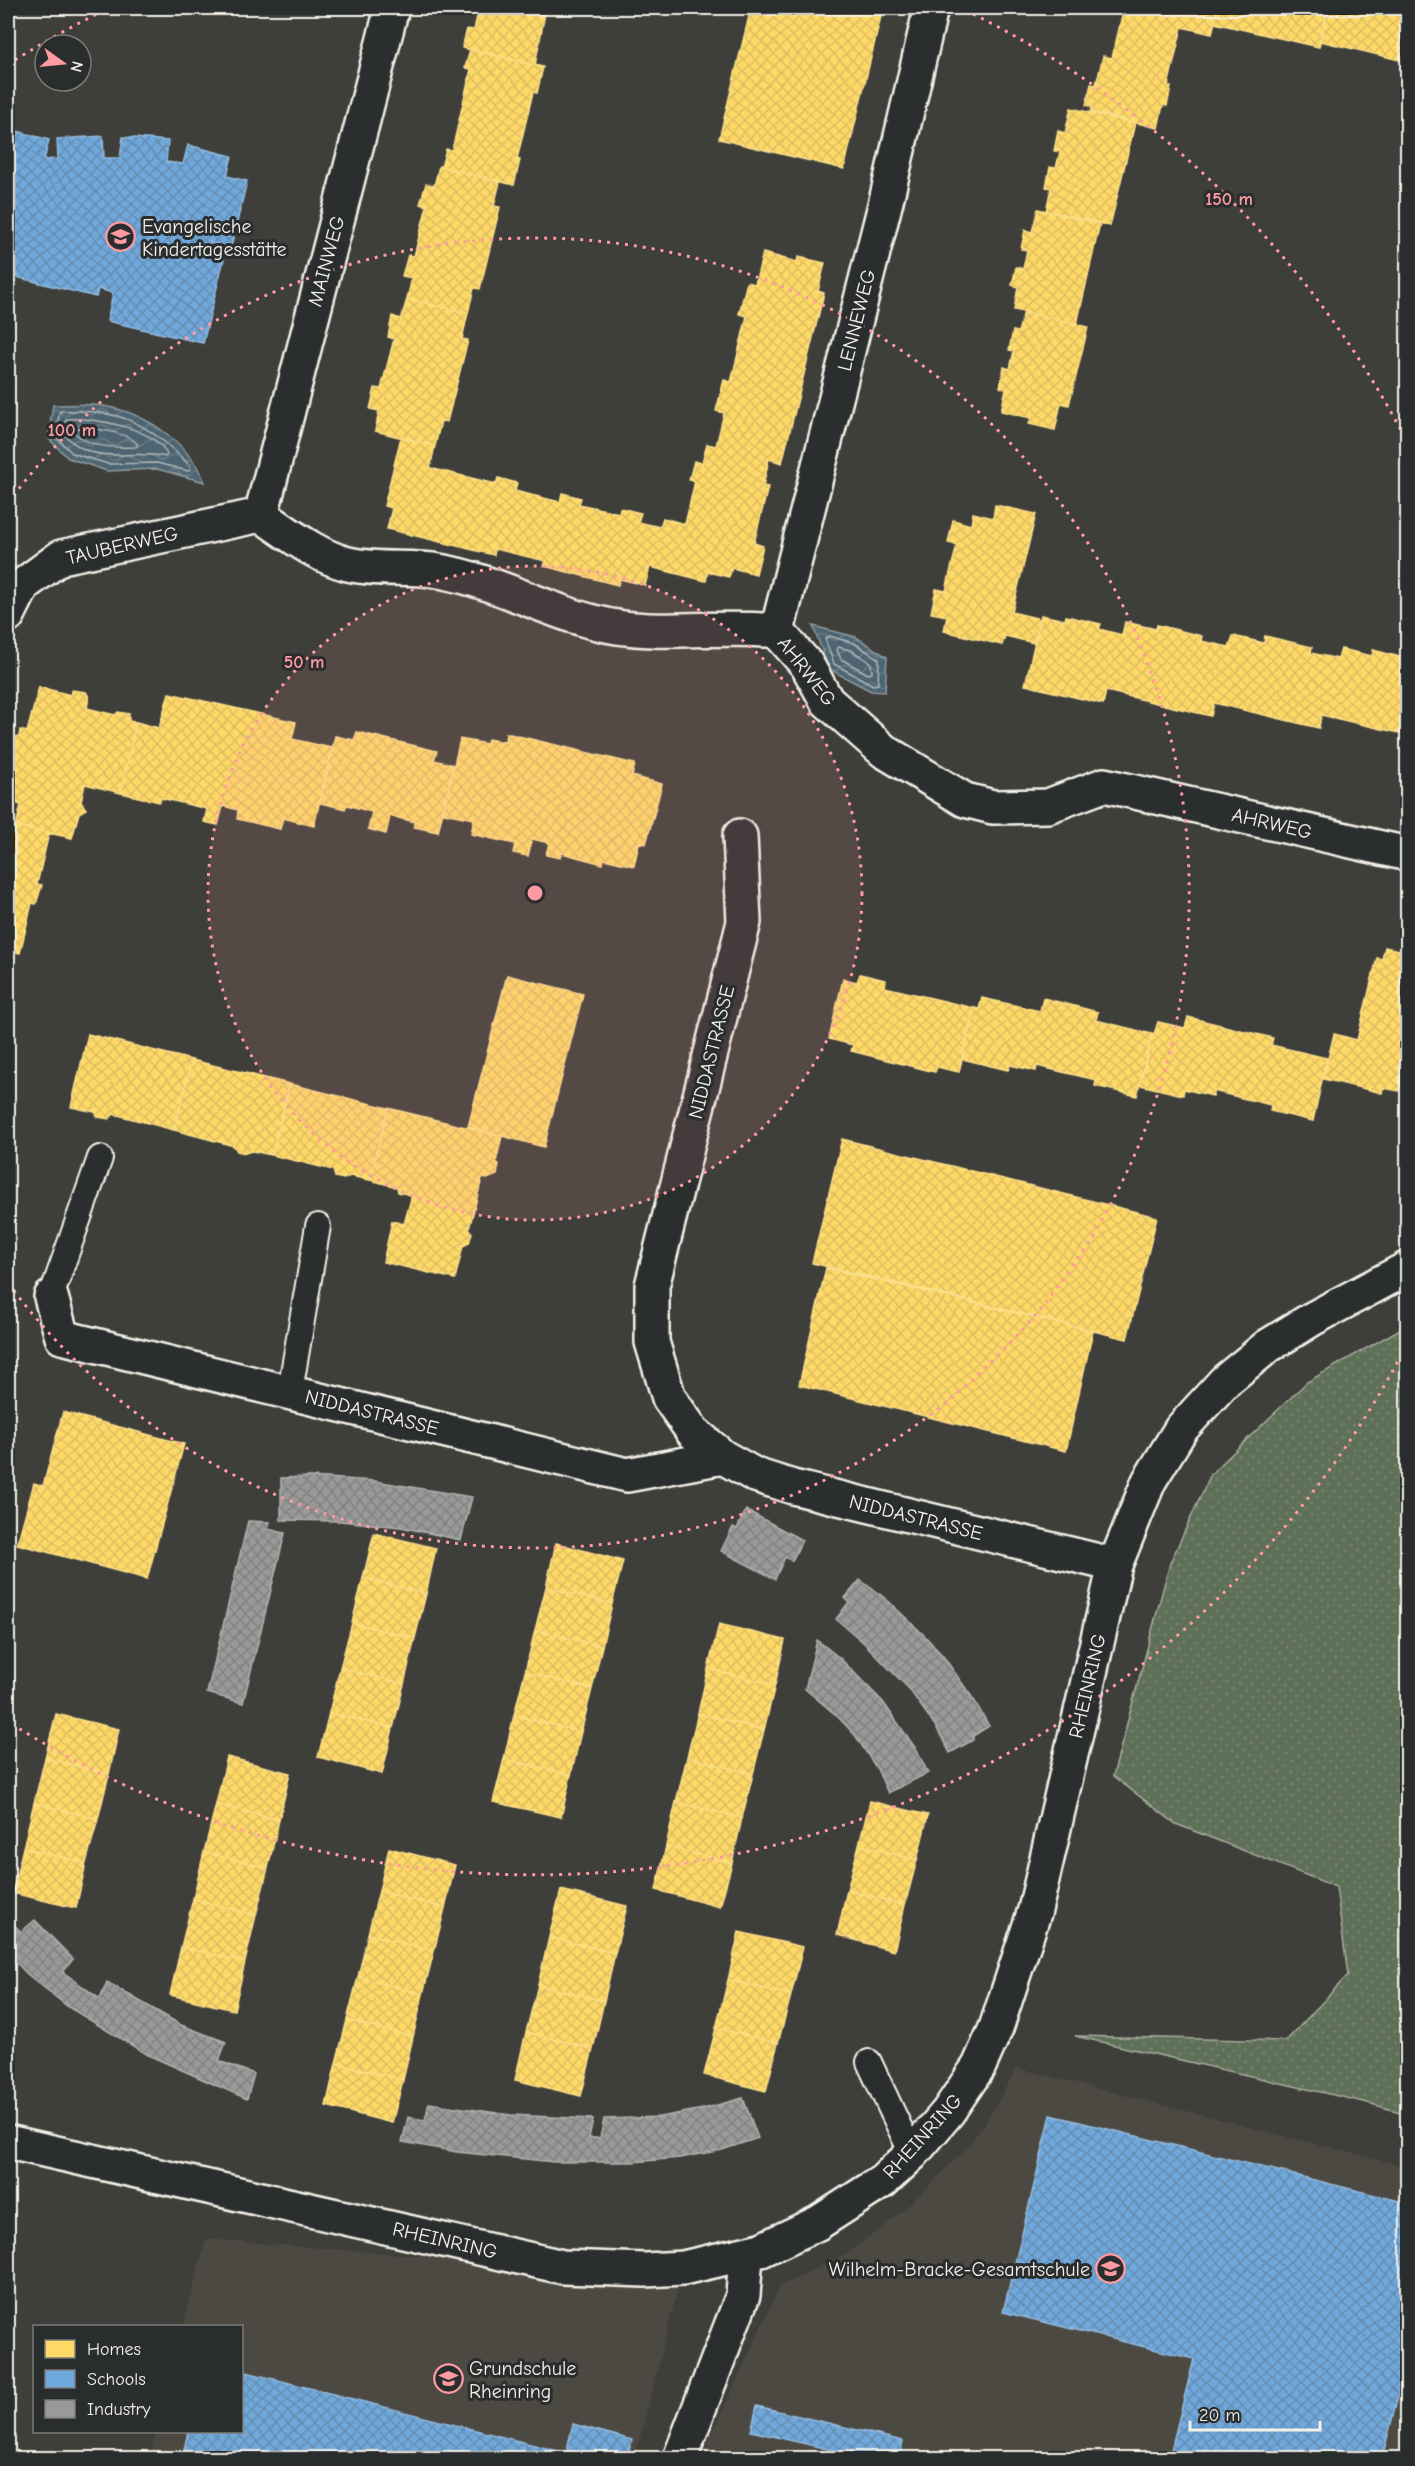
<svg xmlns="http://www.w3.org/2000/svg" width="1415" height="2466" viewBox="0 0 1415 2466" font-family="'Comic Neue',sans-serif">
  <defs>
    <pattern id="grass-dots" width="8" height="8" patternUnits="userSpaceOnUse" patternTransform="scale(1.5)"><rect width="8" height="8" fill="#5f6f58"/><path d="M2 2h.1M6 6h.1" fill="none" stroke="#778470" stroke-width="1.8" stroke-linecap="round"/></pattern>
    <pattern id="water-waves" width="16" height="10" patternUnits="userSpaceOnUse" patternTransform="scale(1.5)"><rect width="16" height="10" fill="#4e6572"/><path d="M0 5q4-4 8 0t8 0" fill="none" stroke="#687c86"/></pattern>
    <pattern id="homes-cross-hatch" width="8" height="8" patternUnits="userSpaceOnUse" patternTransform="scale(1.5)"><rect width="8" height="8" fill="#ffd966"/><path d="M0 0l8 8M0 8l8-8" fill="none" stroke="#dbbc60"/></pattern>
    <pattern id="schools-cross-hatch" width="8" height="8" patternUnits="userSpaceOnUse" patternTransform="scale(1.5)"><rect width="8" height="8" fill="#6fa8dc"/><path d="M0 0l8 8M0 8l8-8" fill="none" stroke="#648baf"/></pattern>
    <pattern id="industry-cross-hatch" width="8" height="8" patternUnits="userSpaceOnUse" patternTransform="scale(1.5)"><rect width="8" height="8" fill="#999"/><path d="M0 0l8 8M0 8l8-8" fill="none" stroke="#818180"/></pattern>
  </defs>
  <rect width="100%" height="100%" fill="#3e3e3a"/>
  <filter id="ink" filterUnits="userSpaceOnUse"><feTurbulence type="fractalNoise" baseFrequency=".0167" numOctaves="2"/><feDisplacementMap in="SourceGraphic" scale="12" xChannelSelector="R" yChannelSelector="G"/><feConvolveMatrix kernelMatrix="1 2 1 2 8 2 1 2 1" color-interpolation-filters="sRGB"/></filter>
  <g filter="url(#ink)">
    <path fill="#4c4a43" d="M1017,2068L1407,2167V2458H701L780,2286L848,2253L893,2219L924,2191L963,2151L984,2125Z
      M206,2239L563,2267L683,2268L635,2458H149L156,2432H242V2326H183Z"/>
    <path fill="url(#grass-dots)" stroke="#aab0a0" stroke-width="1.5" d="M1407,1325V2114L1364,2102L1075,2036L1286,2041L1348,1975L1336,1887L1176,1824L1113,1776L1170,1563L1211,1474L1307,1382Z"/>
    <path fill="url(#water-waves)" stroke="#909da1" stroke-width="1.5" d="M53,405C67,405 81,404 95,405C141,409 187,440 205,482L157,469L107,471L68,458L48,438Z
      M813,626L856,637L887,657L885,692L871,691L829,669Z"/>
    <path fill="url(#homes-cross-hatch)" stroke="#fce08d" stroke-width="1.5" d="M479,8H546L535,65L462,48L467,29L474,30Z
      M751,8H883L844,169L719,139Z
      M1124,8H1218L1212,34L1182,27L1168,86L1171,87L1167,106L1163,105L1158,128L1091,112L1092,107L1086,105L1091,84L1096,85L1103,56L1112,58Z
      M1218,8H1328L1319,47L1214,23Z
      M1328,8H1408V62L1320,41Z
      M470,49L543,67L537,93L533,92L517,159L520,160L514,185L441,167L446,149L452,150L471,69L465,68Z
      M1071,108L1135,123L1110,226L1046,211L1051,188L1046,187L1050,167L1056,168L1060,152L1054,151L1058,131L1065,133Z
      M439,166L500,182L494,206L500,207L480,289L474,288L468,313L407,299L412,278L402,276L408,255L414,256L427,206L420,204L426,184L434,186Z
      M1038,209L1100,223L1077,324L1014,310L1018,287L1012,285L1016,267L1023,269L1027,250L1021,249L1025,230L1032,232Z
      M763,253L797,262L798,257L825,263L818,291L824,293L782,463L769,459L763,486L768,487L754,543L763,546L756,574L732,568L729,577L708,572L706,581L650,567L645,585L620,579L618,585L544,566L546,561L495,549L494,555L387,529L392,508L384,506L401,437L435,446L430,468L496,484L498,478L517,483L515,491L560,502L562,493L581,498L579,504L619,513L620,508L641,513L638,522L660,527L663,518L685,524L695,481L689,480L694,461L702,463L707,444L716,446L724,413L716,411L724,380L731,382L747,316L739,314L747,282L755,284Z
      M407,299L468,313L462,339L468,340L447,422L441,421L435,446L375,431L379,411L370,409L375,388L381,389L394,339L388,337L392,316L401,319Z
      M1024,312L1088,327L1069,405L1061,403L1055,430L1029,424L1031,418L1001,411L1006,389L1000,387L1004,367L1010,369L1014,351L1009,350L1013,331L1018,332Z
      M995,505L1036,514L1012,612L1041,619L1034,643L1005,636L1002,645L944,631L947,616L931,613L936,589L946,591L949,577L957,545L948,543L953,520L971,525L973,513L993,518Z
      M1041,615L1065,620L1066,616L1101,624L1099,629L1122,635L1125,622L1156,629L1157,625L1202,636L1201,641L1229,647L1233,636L1264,643L1265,636L1312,647L1311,653L1338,659L1341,649L1372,656L1373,650L1408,659V735L1321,715L1319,728L1214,703L1211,716L1106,691L1103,704L1025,685Z
      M39,687L71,695L72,690L86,692L89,697L87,708L115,715L118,712L129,714V721L136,722L121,793L85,784L81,802L86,809L79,813L72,838L16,826L21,805L8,801L12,782L8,781V736L19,737L20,730L27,732Z
      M169,693L296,722L292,739L332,748L314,826L283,818L280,829L237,819L238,810L223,806L218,825L204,822L207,809L161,798L160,802L121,793L136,722L159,728Z
      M357,732L437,751L434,760L454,765L438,832L414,827L415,822L390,816L386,834L368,829L372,812L347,805L345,809L320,803L335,736L354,740Z
      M506,733L635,764L632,776L662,784L646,844L639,843L634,866L604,859L603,864L562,853L560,858L546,855L549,843L532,839L528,856L513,853L515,844L471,834L474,819L443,813L460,739L487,744L488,739L505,742Z
      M8,825L49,833L37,884L42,885L36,904L32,903L20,953L8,950Z
      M1385,947L1408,952V1079L1403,1078L1399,1091L1383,1088L1382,1093L1323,1079L1334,1034L1357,1040L1377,958L1382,959Z
      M860,974L886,980L885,987L974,1008L959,1072L937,1067L935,1072L851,1051L853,1045L829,1039L843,979L857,982Z
      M507,975L583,994L544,1147L468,1127Z
      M982,998L1040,1011L1043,998L1098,1012L1096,1020L1152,1034L1137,1096L1095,1086L1096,1080L1037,1066L1036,1071L1010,1065L1008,1070L962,1059L974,1008L979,1009Z
      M1188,1017L1273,1038L1271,1045L1327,1058L1313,1121L1270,1111L1271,1105L1213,1091V1096L1184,1089L1183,1095L1140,1085L1152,1034H1154L1158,1022L1185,1028Z
      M88,1034L192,1060L174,1130L114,1114L109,1119L98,1117L95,1112L71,1107Z
      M192,1060L290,1084L272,1155L252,1151L245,1153L237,1151L234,1146L174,1130Z
      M290,1084L388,1108L370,1180L350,1176L344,1179L335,1177L333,1170L272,1155Z
      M388,1108L502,1136L496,1162L499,1164L497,1175L487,1179L482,1178L469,1229L472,1233L469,1243L463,1246L455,1279L383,1262L392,1221L404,1224L412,1195L398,1192L397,1187L370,1180Z
      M842,1139L1157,1217L1127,1339L812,1263Z
      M826,1268L1093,1331L1066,1451L799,1385Z
      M63,1412L184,1444L147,1579L17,1544L34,1483L43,1486Z
      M374,1533L436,1548L426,1594L363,1578Z
      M556,1543L623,1561L612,1604L546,1587Z
      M363,1578L426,1594L415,1638L352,1623Z
      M546,1587L612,1604L602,1646L535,1630Z
      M352,1623L415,1638L404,1684L340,1668Z
      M719,1624L785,1640L775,1685L708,1669Z
      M535,1630L602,1646L592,1689L525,1672Z
      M340,1668L404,1684L393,1728L329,1713Z
      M708,1669L775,1685L764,1730L698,1713Z
      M525,1672L592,1689L581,1732L514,1715Z
      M329,1713L393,1728L382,1774L318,1757Z
      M698,1713L764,1730L753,1774L687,1757Z
      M56,1714L119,1729L109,1774L45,1758Z
      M514,1715L581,1732L571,1775L504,1759Z
      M227,1757L290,1773L279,1820L216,1804Z
      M687,1757L753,1774L742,1818L676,1802Z
      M45,1758L109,1774L98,1819L34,1803Z
      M504,1759L571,1775L561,1817L493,1802Z
      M870,1801L928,1815L917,1860L859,1845Z
      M676,1802L742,1818L732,1863L666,1846Z
      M34,1803L98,1819L86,1863L23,1848Z
      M216,1804L279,1820L268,1868L204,1852Z
      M859,1845L917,1860L905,1905L847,1890Z
      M666,1846L732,1863L720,1907L656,1890Z
      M23,1848L86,1863L76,1908L12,1893Z
      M389,1848L455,1865L445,1908L379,1891Z
      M204,1852L268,1868L256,1915L193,1899Z
      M561,1890L627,1906L615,1953L549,1937Z
      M847,1890L905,1905L894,1951L837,1935Z
      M379,1891L445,1908L434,1951L368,1934Z
      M193,1899L256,1915L245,1962L181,1947Z
      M739,1932L803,1947L791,1995L728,1980Z
      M368,1934L434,1951L423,1994L358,1977Z
      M549,1937L615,1953L604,2001L538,1985Z
      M181,1947L245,1962L234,2010L170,1995Z
      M358,1977L423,1994L413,2037L347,2020Z
      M728,1980L791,1995L778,2043L716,2028Z
      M538,1985L604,2001L593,2049L526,2032Z
      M347,2020L413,2037L403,2080L336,2063Z
      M716,2028L778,2043L766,2091L704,2075Z
      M526,2032L593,2049L581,2096L515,2080Z
      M336,2063L403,2080L392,2123L326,2106Z"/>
    <path fill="url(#schools-cross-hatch)" stroke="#97bee0" stroke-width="1.5" d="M10,129L49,140L44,160L58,159L57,139L103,136L104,158H120L123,137L168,141L166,162L183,164L188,145L232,156L227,176L247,181L231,247L210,243L208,255L224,259L203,343L107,321L113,293L98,289L96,297L8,275V231L12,219L8,217V139Z
      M1051,2115L1408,2203V2358L1382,2458H1169L1194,2359L1003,2312Z
      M242,2371L566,2453L565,2458H182L188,2432H242Z
      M757,2406L903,2441L899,2458H866L751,2431Z
      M573,2424L632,2440L627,2458H565Z"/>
    <path fill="url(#industry-cross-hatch)" stroke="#b4b3b1" stroke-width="1.5" d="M310,1477L375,1481L472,1497L461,1540L401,1527L340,1521L281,1520V1478Z
      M746,1510L802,1540L792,1561L785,1557L775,1579L721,1551L733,1527L737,1529Z
      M248,1521L270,1522L268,1529L285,1533L243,1703L207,1693Z
      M860,1580L885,1598L924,1635L943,1656L974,1700L989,1726L973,1736V1740L950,1753L936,1727L909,1689L863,1642L836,1619L849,1602L845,1598Z
      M817,1640L841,1659L883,1702L916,1749L928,1773L888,1793L877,1769L855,1735L836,1715L805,1689Z
      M8,1918L21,1932L35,1920L73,1959L63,1972L100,1999L107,1982L181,2025L226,2042L219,2061L254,2074L247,2099L148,2055L68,2007L27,1974L8,1954Z
      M743,2098L758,2138L722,2150L680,2158L633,2162H554L457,2152L402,2142L408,2117L425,2120L429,2103L511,2115L593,2119L589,2138H600L604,2119L660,2117L703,2109Z"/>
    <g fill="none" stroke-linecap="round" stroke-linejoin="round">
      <path stroke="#b2b9b9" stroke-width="1.5" d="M60,411C121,409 149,423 190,466L191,469L188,471L157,463L108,464L72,453L55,436Z
        M66,419C92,417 157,428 167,455L165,457C127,448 95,469 63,433Z
        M77,428C92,428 130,432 138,445L136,447C116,448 89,448 74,432Z
        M829,636L854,643L879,659L878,684L873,685L834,664L825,639Z
        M838,647L851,650L871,663L872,673L868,674L841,659L837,650Z"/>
      <defs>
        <path id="lane" d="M51,1297L100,1158
          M290,1391L318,1226
          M869,2062L912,2154"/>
        <path id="street" d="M261,515C288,533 316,556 348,564C378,571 410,566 439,571C502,582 555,617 617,627C670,635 724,625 777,631L807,665L827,701L884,751L965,800L993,807L1048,806L1104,785L1408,854
          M261,515L392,8
          M8,615L23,585L61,557L261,515
          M777,631L886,201L931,8
          M740,836L744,922L652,1286V1342L669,1398L693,1432L723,1457L755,1475L793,1487L1115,1565
          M51,1297L62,1337L627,1475L723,1457
          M8,2142L563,2267L645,2270L683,2268L761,2250L818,2223L883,2181L912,2154L948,2112L979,2066L996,2028L1035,1910L1115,1565L1149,1481L1181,1429L1225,1381L1268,1346L1312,1319L1408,1268
          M680,2458L743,2295L746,2255"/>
      </defs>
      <use href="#lane" stroke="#f4f1e8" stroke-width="28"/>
      <use href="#street" stroke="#f4f1e8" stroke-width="38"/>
      <use href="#lane" stroke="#2a2d2e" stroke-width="24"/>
      <use href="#street" stroke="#2a2d2e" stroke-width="33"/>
    </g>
  </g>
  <circle cx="535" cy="893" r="327" fill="#ff9aa2" fill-opacity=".12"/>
  <g fill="none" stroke="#ff9aa2" stroke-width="3" stroke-dasharray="3 6">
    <circle cx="535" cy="893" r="327"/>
    <path d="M8 503A655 655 0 1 1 8 1283"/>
    <path d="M1406 1346A982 982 0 0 1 15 1726M15 60A982 982 0 0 1 105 10M965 10A982 982 0 0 1 1406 440"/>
  </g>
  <defs>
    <symbol id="school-ring" viewBox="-11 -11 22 22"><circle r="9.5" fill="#2a2d2e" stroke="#ff9aa2" stroke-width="1.5"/><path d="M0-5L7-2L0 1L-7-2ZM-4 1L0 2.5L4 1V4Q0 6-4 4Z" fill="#ff9aa2"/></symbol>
  </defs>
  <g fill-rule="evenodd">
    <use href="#school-ring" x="104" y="220" width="33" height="33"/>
    <use href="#school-ring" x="1094" y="2252" width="33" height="33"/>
    <use href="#school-ring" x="432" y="2362" width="33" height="33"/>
  </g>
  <g text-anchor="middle" stroke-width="6" stroke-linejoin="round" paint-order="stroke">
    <g font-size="20" fill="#f4f1e8" stroke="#2a2d2e" text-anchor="start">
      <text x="142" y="233">Evangelische<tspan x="142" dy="23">Kindertagesstätte</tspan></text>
      <text x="1090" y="2276" text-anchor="end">Wilhelm-Bracke-Gesamtschule</text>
      <text x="469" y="2375">Grundschule<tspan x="469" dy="23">Rheinring</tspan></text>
    </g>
    <g font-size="20" fill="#f4f1e8" stroke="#2a2d2e">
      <text transform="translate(326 261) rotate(-75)" y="7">MAINWEG</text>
      <text transform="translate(856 320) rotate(-76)" y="7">LENNEWEG</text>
      <text transform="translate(122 545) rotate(-13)" y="7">TAUBERWEG</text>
      <text transform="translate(807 671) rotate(52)" y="7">AHRWEG</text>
      <text transform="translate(1272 823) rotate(13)" y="7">AHRWEG</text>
      <text transform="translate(711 1052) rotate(-76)" y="7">NIDDASTRASSE</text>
      <text transform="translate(372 1412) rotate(14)" y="7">NIDDASTRASSE</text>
      <text transform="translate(916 1517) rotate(14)" y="7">NIDDASTRASSE</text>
      <text transform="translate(1087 1686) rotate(-77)" y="7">RHEINRING</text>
      <text transform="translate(922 2136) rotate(-48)" y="7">RHEINRING</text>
      <text transform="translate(445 2240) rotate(13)" y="7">RHEINRING</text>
    </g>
  </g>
  <circle cx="535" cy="893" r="9" fill="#ff9aa2" stroke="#2a2d2e" stroke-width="3"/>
  <g font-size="18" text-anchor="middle" font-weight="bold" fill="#ff9aa2" stroke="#2a2d2e" stroke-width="6" stroke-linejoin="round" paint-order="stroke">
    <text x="1229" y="205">150 m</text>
    <text x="72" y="436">100 m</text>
    <text x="304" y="668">50 m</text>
  </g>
  <rect width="1415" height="2466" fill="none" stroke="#2a2d2e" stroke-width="30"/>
  <rect x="15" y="15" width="1385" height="2436" fill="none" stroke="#f4f1e8" stroke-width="2" filter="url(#ink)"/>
  <rect x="33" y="2325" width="210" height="108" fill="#2a2d2e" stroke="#7b7b78" stroke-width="1.5"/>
  <rect x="45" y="2340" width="30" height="18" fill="#ffd966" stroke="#7b7b78" stroke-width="1.5"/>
  <text x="87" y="2355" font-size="18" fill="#f4f1e8">Homes</text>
  <rect x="45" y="2370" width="30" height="18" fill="#6fa8dc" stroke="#7b7b78" stroke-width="1.5"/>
  <text x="87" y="2385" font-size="18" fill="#f4f1e8">Schools</text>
  <rect x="45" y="2400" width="30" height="18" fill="#999999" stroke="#7b7b78" stroke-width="1.5"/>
  <text x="87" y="2415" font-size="18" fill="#f4f1e8">Industry</text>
  <g transform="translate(63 63) rotate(105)"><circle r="28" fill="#2a2d2e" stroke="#7b7b78" stroke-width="1.5"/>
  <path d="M0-4.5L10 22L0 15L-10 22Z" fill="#ff9aa2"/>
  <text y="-9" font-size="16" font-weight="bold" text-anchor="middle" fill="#f4f1e8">N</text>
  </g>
  <path d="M1190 2421v9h130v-9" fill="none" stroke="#f4f1e8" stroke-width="3"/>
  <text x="1199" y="2421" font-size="18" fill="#f4f1e8" stroke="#2a2d2e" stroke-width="4.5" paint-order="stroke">20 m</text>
</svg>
